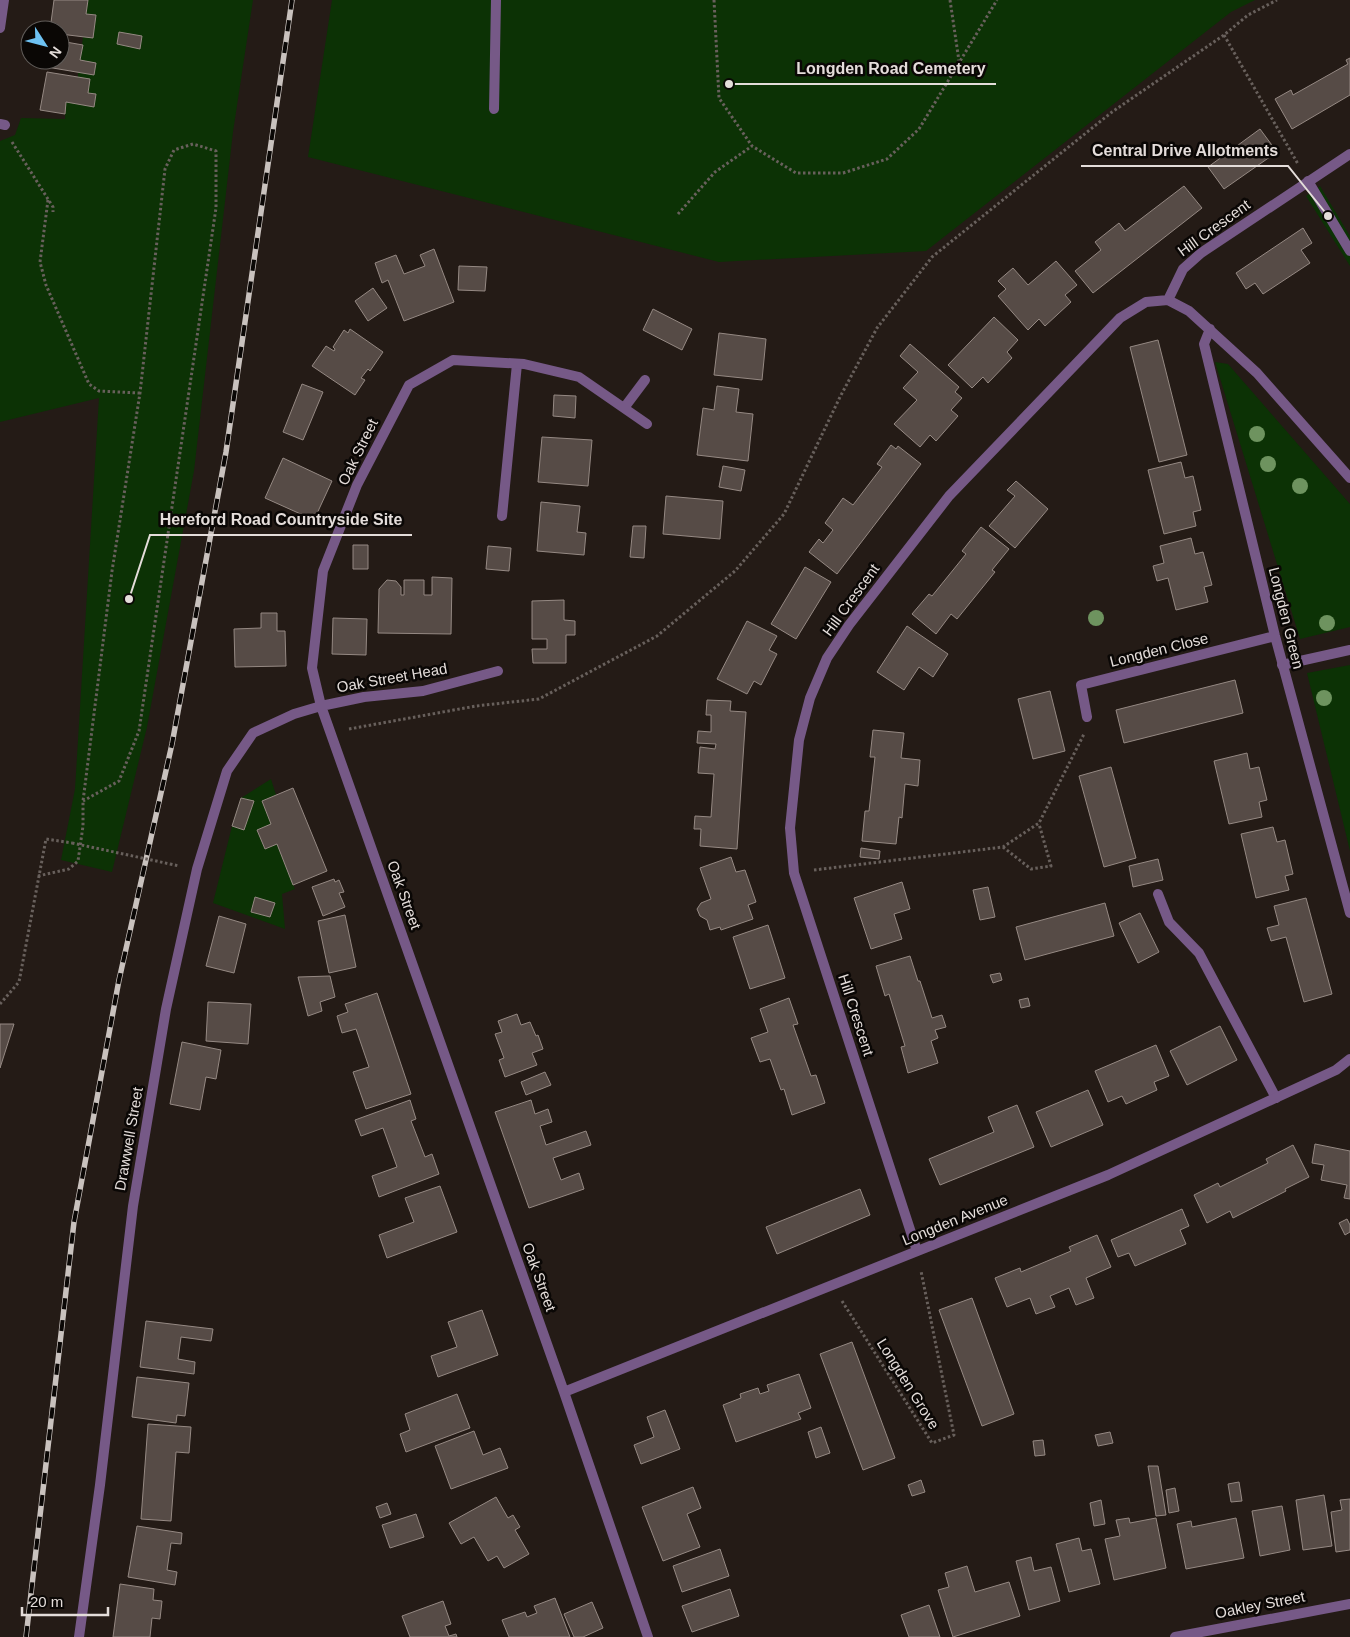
<svg xmlns="http://www.w3.org/2000/svg" width="1350" height="1637" viewBox="0 0 1350 1637" font-family="Arial,sans-serif">
  <rect width="100%" height="100%" fill="#241b16"/>
  <path fill="#0c3205" d="M88,0H253L233,132L194,471L147,727L112,872L61,860L75,789L99,398L0,422V141L15,135L21,118L65,119L66,102L94,106L78,77V72L94,75L96,63L80,60L83,37L93,38L96,15L86,14Z
    M332,0H1255L1231,12L926,251L719,262L308,157Z
    M1320,186L1350,236V266L1306,196Z
    M1215,362L1228,364L1350,504V627L1300,639Z
    M1350,665V851L1307,673Z
    M271,779L276,795L262,801L271,824L257,831L265,849L277,844L295,889L282,894L285,929L213,903L232,826L241,798Z"/>
  <path fill="#564b46" stroke="#958983" d="M54,0H88L86,14L96,15L93,38L60,34V30H50Z
    M119,32L142,36L140,49L117,44Z
    M60,41L83,45L80,60L96,63L94,75L47,67L48,60H60Z
    M1350,58V95L1292,129L1275,99L1291,90L1293,95L1348,64L1346,60Z
    M47,72L90,79L88,93L96,94L94,107L66,102L65,114L40,110Z
    M1260,129L1277,152L1224,189L1208,167Z
    M1184,186L1202,208L1093,293L1075,271L1101,250L1095,242L1119,223L1125,231Z
    M1303,228L1312,243L1301,250L1310,263L1263,294L1255,283L1246,289L1236,273Z
    M434,249L454,302L404,321L388,280L382,283L375,263L396,255L404,274L425,266L420,255Z
    M1056,261L1077,285L1065,295L1071,302L1045,326L1039,319L1028,330L998,296L1006,289L998,281L1013,268L1028,285Z
    M459,266L487,267L485,291L458,290Z
    M373,288L387,308L368,321L355,301Z
    M653,309L692,329L682,350L643,330Z
    M994,317L1018,340L1007,352L1012,358L988,383L983,377L972,388L948,365Z
    M350,329L383,352L370,371L368,369L361,378L365,380L355,395L312,366L326,346L334,351L335,349L333,347L344,330L348,333Z
    M719,333L766,339L762,380L714,375Z
    M1158,340L1187,455L1159,462L1130,347Z
    M910,344L959,387L955,392L962,398L951,410L958,416L936,441L930,435L920,447L894,424L917,400L903,388L918,372L900,356Z
    M302,384L323,392L303,440L283,432Z
    M717,386L739,389L736,412L753,414L748,461L697,455L703,408L714,410Z
    M554,395L576,396L575,418L553,416Z
    M542,437L592,440L588,486L538,482Z
    M891,445L896,449L898,446L921,464L837,574L809,552L819,539L823,543L833,530L825,523L843,498L853,505L882,467L877,464Z
    M283,458L332,481L314,520L265,498Z
    M1181,462L1185,478L1193,476L1201,510L1193,512L1196,526L1164,534L1148,470Z
    M723,466L745,470L741,491L719,487Z
    M1016,481L1048,509L1015,548L989,526L1015,496L1007,490Z
    M666,496L723,501L720,539L663,534Z
    M541,502L580,506L577,532L586,533L584,555L537,551Z
    M633,526H646L644,558L630,557Z
    M981,527L1009,549L992,570L995,572L957,619L951,614L936,634L912,614L929,594L932,596L966,554L962,551Z
    M1191,538L1195,554L1203,552L1212,585L1204,587L1208,602L1176,610L1168,578L1157,581L1153,566L1164,563L1160,546Z
    M353,545H368V569H353Z
    M488,546L511,548L509,571L486,569Z
    M805,567L831,582L796,639L771,624Z
    M432,577L452,578L451,634L378,633L379,589L387,580L396,581L401,587V595H404V580H424V595H432Z
    M564,600V620L575,621V635H566V663H533L532,649H547V639H532V601Z
    M261,613H277V631H285L286,666L235,667L234,629L261,628Z
    M333,618L367,619L366,655L332,654Z
    M747,621L777,636L769,650L777,654L761,685L754,681L747,694L717,679Z
    M907,626L948,654L933,677L919,667L904,690L877,672Z
    M1235,680L1243,713L1124,743L1116,710Z
    M1050,691L1065,751L1033,759L1018,699Z
    M707,700L731,701L730,711L746,712L737,849L700,846L701,829H694L695,816L711,817L714,774L698,773L700,747L715,749L716,744L697,743L698,731L711,732V715H706Z
    M873,730L904,733L901,758L920,760L918,786L905,784L902,818L899,817L896,844L862,841L865,811H869L875,757H870Z
    M1247,753L1250,769L1259,767L1267,800L1259,802L1262,817L1229,824L1214,761Z
    M1111,767L1136,858L1104,867L1079,776Z
    M293,788L327,871L293,885L277,844L265,849L257,830L271,824L262,801Z
    M241,798L254,801L244,830L232,826Z
    M1273,827L1277,842L1285,840L1293,874L1285,876L1289,890L1256,898L1241,834Z
    M861,848L880,851L879,859L860,857Z
    M731,857L736,872L745,870L756,902L748,905L753,919L721,930L720,927L710,930L707,920L700,916L697,909L701,903L711,899L700,868Z
    M1158,859L1163,880L1133,887L1129,866Z
    M334,879L335,882L339,880L344,892L339,893L345,907L323,916L312,887Z
    M902,882L910,909L894,914L902,939L871,949L854,898Z
    M988,887L995,917L980,920L973,890Z
    M255,897L275,903L270,917L251,912Z
    M1306,898L1332,994L1304,1002L1286,937L1271,941L1267,928L1279,925L1274,906Z
    M1105,903L1114,936L1025,960L1016,927Z
    M1140,913L1159,952L1138,963L1119,923Z
    M345,915L356,967L329,973L318,921Z
    M219,916L246,924L234,973L206,966Z
    M768,925L785,978L750,989L733,937Z
    M910,956L918,981H920L932,1018L942,1015L946,1027L935,1030L938,1038L931,1041L938,1063L908,1073L901,1047L905,1046L889,994L885,996L876,966Z
    M1000,973L1002,980L993,983L990,975Z
    M330,976L335,997L320,1002L322,1011L308,1016L298,977Z
    M377,993L411,1094L366,1109L353,1072L369,1067L356,1029L342,1033L337,1016L348,1012L345,1004Z
    M789,998L798,1024L793,1025L811,1076L816,1075L825,1103L792,1115L784,1089L781,1090L770,1059L760,1062L751,1038L768,1032L760,1009Z
    M1028,998L1030,1006L1021,1008L1019,1000Z
    M208,1002L251,1004L248,1044L206,1041Z
    M517,1014L521,1025L530,1022L536,1036L538,1035L543,1049L532,1053L537,1065L505,1077L499,1060L504,1058L495,1034L502,1032L498,1021Z
    M0,1024H14L0,1068Z
    M1220,1026L1237,1060L1187,1085L1170,1051Z
    M182,1042L221,1050L216,1079L206,1077L200,1110L170,1104Z
    M1156,1045L1169,1076L1154,1082L1157,1090L1126,1104L1122,1096L1108,1102L1095,1071Z
    M545,1072L551,1085L526,1095L521,1082Z
    M1088,1090L1103,1125L1051,1147L1036,1112Z
    M410,1100L416,1119L411,1121L425,1157L432,1154L439,1174L379,1197L372,1176L397,1167L383,1128L361,1136L355,1120Z
    M531,1100L535,1114L548,1109L552,1122L540,1126L546,1145L586,1131L591,1145L553,1158L561,1180L579,1173L584,1189L529,1208L495,1112Z
    M1017,1105L1034,1147L940,1185L929,1159L994,1132L988,1117Z
    M1315,1144L1350,1151V1199L1344,1198L1347,1185L1321,1180L1324,1165L1312,1163Z
    M1293,1145L1309,1177L1285,1189L1286,1191L1233,1218L1230,1211L1207,1223L1194,1195L1218,1183L1220,1187L1268,1163L1266,1159Z
    M440,1186L457,1232L387,1258L379,1235L414,1222L405,1198Z
    M860,1189L870,1215L777,1254L766,1227Z
    M1182,1209L1189,1226L1180,1230L1186,1244L1135,1266L1129,1253L1118,1257L1111,1240Z
    M1347,1219L1350,1225V1232L1345,1235L1339,1223Z
    M1097,1235L1111,1267L1086,1278L1094,1298L1076,1305L1069,1288L1050,1296L1055,1307L1036,1314L1030,1298L1007,1307L995,1278L1020,1268L1021,1272L1071,1251L1069,1247Z
    M972,1298L1014,1414L982,1426L939,1310Z
    M482,1310L498,1355L438,1377L431,1356L457,1347L448,1322Z
    M146,1321L213,1329L211,1341L181,1337L178,1359L195,1362L194,1374L140,1367Z
    M852,1342L895,1458L863,1470L820,1354Z
    M799,1374L811,1408L798,1413L801,1419L736,1442L723,1405L741,1398L740,1394L758,1388L760,1394L769,1391L767,1385Z
    M137,1377L189,1383L185,1416L177,1415L176,1423L132,1417Z
    M457,1394L470,1428L406,1452L400,1434L410,1430L405,1414Z
    M665,1410L680,1449L641,1464L634,1445L654,1437L647,1417Z
    M148,1424L191,1427L189,1453L176,1452L171,1521L141,1519Z
    M821,1427L830,1453L816,1458L808,1432Z
    M474,1431L483,1455L500,1448L508,1468L451,1489L435,1446Z
    M1110,1432L1113,1443L1098,1446L1095,1435Z
    M1043,1440L1045,1455L1035,1456L1033,1441Z
    M1148,1466H1158L1166,1515L1156,1516Z
    M921,1480L925,1492L912,1496L908,1485Z
    M1239,1482L1242,1501L1231,1502L1228,1484Z
    M693,1487L701,1508L687,1514L700,1547L663,1561L642,1507Z
    M1175,1488L1179,1511L1169,1513L1166,1490Z
    M1324,1495L1332,1546L1303,1550L1296,1500Z
    M496,1497L508,1518L513,1515L520,1527L515,1530L529,1554L504,1568L497,1556L488,1561L474,1537L461,1544L449,1523Z
    M1350,1499V1550L1336,1552L1331,1512L1342,1510L1340,1500Z
    M1101,1500L1105,1524L1094,1526L1090,1503Z
    M387,1503L391,1514L380,1518L376,1507Z
    M1282,1506L1290,1550L1260,1556L1252,1511Z
    M416,1514L424,1537L390,1548L382,1525Z
    M1129,1518L1130,1523L1156,1518L1166,1568L1114,1580L1105,1539L1120,1536L1116,1520Z
    M1236,1518L1244,1558L1186,1569L1177,1524L1191,1521L1192,1527Z
    M137,1526L182,1533L181,1544L171,1543L167,1570L177,1572L175,1585L128,1577Z
    M1079,1538L1082,1551L1091,1549L1100,1584L1069,1592L1056,1544Z
    M720,1549L729,1576L682,1592L673,1566Z
    M1031,1557L1034,1571L1051,1567L1060,1601L1029,1610L1016,1561Z
    M967,1566L975,1592L1009,1582L1020,1616L953,1637L938,1590L949,1587L945,1573Z
    M120,1584L154,1589L153,1600L162,1601L160,1619L152,1618L150,1637H113Z
    M730,1589L739,1616L692,1632L682,1606Z
    M555,1598L570,1637H509L502,1620L525,1612L527,1617L537,1613L534,1606Z
    M443,1601L451,1624L445,1626L449,1636L456,1634L457,1637H410L402,1616Z
    M592,1602L603,1628L583,1637H574L564,1614Z
    M929,1605L940,1637H909L901,1615Z"/>
  <g fill="none" stroke-linecap="round" stroke-linejoin="round">
    <path stroke="#68605c" stroke-width="3" stroke-dasharray="2.5 2.5" stroke-linecap="butt" d="M714,0L719,98L752,146L796,173H843L887,159L919,129L997,0
      M950,0L959,61
      M1224,35L1298,164
      M12,142L53,207V212
      M48,200L40,262L46,285L89,384L99,391L140,393
      M678,214L715,172L752,146
      M349,729L476,706L539,699L657,636L735,571L784,514L840,397L877,328L932,257L1112,112L1224,35L1248,15L1277,0
      M1003,847L1031,869L1051,866L1039,824
      M170,864L179,866
      M814,870L1003,847L1039,823L1084,734
      M38,876L69,869L78,861L83,826V801L112,571L140,393L165,169L174,150L193,144L216,151V208L139,731L119,781L83,801
      M0,1004L19,982L46,839L72,843
      M842,1301L932,1443L954,1435L921,1271"/>
    <path stroke="#765987" stroke-width="10" d="M494,109L496,0
      M1308,181L1350,251
      M502,516L517,364
      M1282,665L1350,650
      M1158,894L1169,922L1199,953L1276,1098"/>
    <path stroke="#765987" stroke-width="10" d="M0,28L4,0
      M0,124L5,125
      M1168,300L1189,311L1257,373L1350,478
      M1210,329L1204,344L1275,636L1350,913
      M624,408L645,380
      M647,424L579,377L524,364L453,360L409,385L357,485L323,571L312,668L321,706L564,1392L648,1637
      M1087,717L1081,685L1275,636
      M917,1251L794,873L790,828L799,740L810,698L827,658L849,625L949,496L1120,318L1146,302L1168,300L1183,269L1201,253L1350,154
      M564,1392L1108,1175L1336,1070L1350,1059
      M79,1637L100,1485L133,1206L166,1009L197,869L227,771L253,733L294,714L321,706L364,697L423,691L498,671
      M1175,1637L1350,1604"/>
    <defs>
      <path id="rail" d="M26,1637L74,1222L119,980L172,744L226,452L292,0"/>
    </defs>
    <use href="#rail" stroke="#c9c2be" stroke-width="5.5"/>
    <use href="#rail" stroke="#0a0705" stroke-width="4" stroke-dasharray="11" stroke-linecap="butt"/>
    <path stroke="#68605c" stroke-width="3" stroke-dasharray="2.5 2.5" stroke-linecap="butt" d="M72,843L170,864"/>
  </g>
  <g fill="#6e935f">
    <circle cx="1257" cy="434" r="8"/>
    <circle cx="1268" cy="464" r="8"/>
    <circle cx="1300" cy="486" r="8"/>
    <circle cx="1096" cy="618" r="8"/>
    <circle cx="1327" cy="623" r="8"/>
    <circle cx="1324" cy="698" r="8"/>
  </g>
  <g text-anchor="middle" stroke-width="5" stroke-linejoin="round" paint-order="stroke">
    <g font-size="15" fill="#e4ddda" stroke="#0a0705">
      <text transform="translate(1214 228) rotate(-36)" y="5">Hill Crescent</text>
      <text transform="translate(358 452) rotate(-64)" y="5">Oak Street</text>
      <text transform="translate(851 600) rotate(-54)" y="5">Hill Crescent</text>
      <text transform="translate(1286 618) rotate(76)" y="5">Longden Green</text>
      <text transform="translate(1159 650) rotate(-14)" y="5">Longden Close</text>
      <text transform="translate(392 678) rotate(-10)" y="5">Oak Street Head</text>
      <text transform="translate(404 895) rotate(70)" y="5">Oak Street</text>
      <text transform="translate(856 1015) rotate(72)" y="5">Hill Crescent</text>
      <text transform="translate(129 1139) rotate(-80)" y="5">Drawwell Street</text>
      <text transform="translate(955 1220) rotate(-22)" y="5">Longden Avenue</text>
      <text transform="translate(539 1277) rotate(70)" y="5">Oak Street</text>
      <text transform="translate(908 1384) rotate(58)" y="5">Longden Grove</text>
      <text transform="translate(1260 1605) rotate(-11)" y="5">Oakley Street</text>
    </g>
  </g>
  <path fill="none" stroke="#e4ddda" stroke-width="2" d="M729 84L786 84H996M1328 216L1288 166H1081M129 599L150 535H412"/>
  <g fill="#e4ddda" stroke="#0a0705" stroke-width="2">
    <circle cx="729" cy="84" r="5"/>
    <circle cx="1328" cy="216" r="5"/>
    <circle cx="129" cy="599" r="5"/>
  </g>
  <g font-size="16" text-anchor="middle" font-weight="bold" fill="#e4ddda" stroke="#0a0705" stroke-width="5" stroke-linejoin="round" paint-order="stroke">
    <text x="891" y="74">Longden Road Cemetery</text>
    <text x="1185" y="156">Central Drive Allotments</text>
    <text x="281" y="525">Hereford Road Countryside Site</text>
  </g>
  <g transform="translate(45 45) rotate(126)"><circle r="24" fill="#0a0705" stroke="#615d5a"/>
  <path d="M0-4L9 19L0 12L-9 19Z" fill="#6ec2f3"/>
  <text y="-8" font-size="14" font-weight="bold" text-anchor="middle" fill="#e4ddda">N</text>
  </g>
  <path d="M22 1607v8h86v-8" fill="none" stroke="#e4ddda" stroke-width="2.5"/>
  <text x="30" y="1607" font-size="15" fill="#e4ddda" stroke="#0a0705" stroke-width="4" paint-order="stroke">20 m</text>
</svg>
